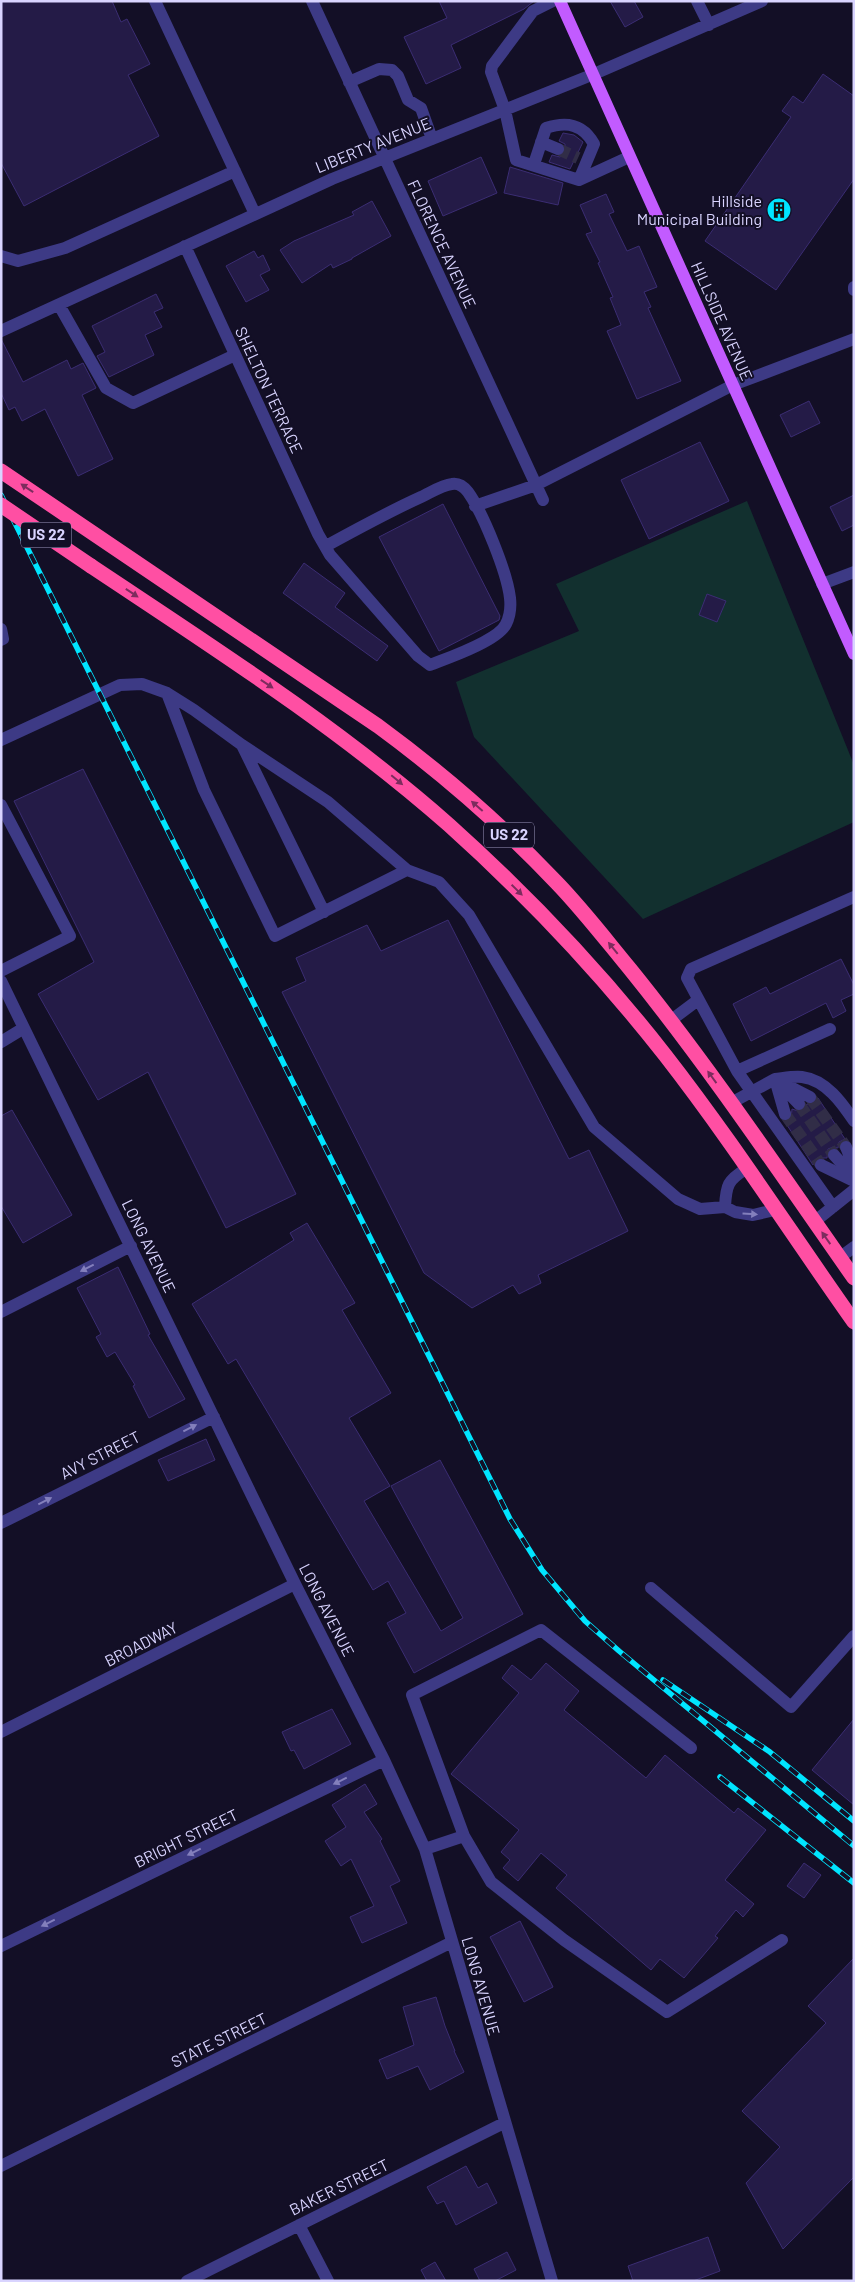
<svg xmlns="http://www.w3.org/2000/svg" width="855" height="2282" viewBox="0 0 855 2282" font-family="Barlow,sans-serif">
  <rect width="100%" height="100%" fill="#130f26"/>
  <path fill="#12302f" d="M747,501L854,765V822L643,919L474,737L456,682L579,631L556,584Z"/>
  <path fill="#241b47" stroke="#3b2d73" d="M1,1H112L121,22L127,19L150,64L128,75L159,136L24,206L1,163Z
    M439,1H534L524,9L451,45L461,68L426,84L404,37L447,18Z
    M610,1H634L643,17L625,27Z
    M823,74L854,96V179L776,290L705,241L791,117L782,111L793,96L803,103Z
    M563,133L574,135L583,142L570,169L549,162L552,155L560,157L565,153V144L559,141Z
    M481,157L497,193L443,216L428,181Z
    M510,167L563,183L558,205L504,193Z
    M606,194L614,212L609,214L627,251L639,246L657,287L644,292L651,307L648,308L681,381L637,399L607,331L621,325L610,298L613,297L598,263L600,262L586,234L592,232L580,205Z
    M372,201L391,236L352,258V259L333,268L331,264L302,283L280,250L294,241L354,215L352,212Z
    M254,251L258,258L263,255L270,270L260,275L269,290L246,302L226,266Z
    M156,294L163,308L154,312L162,327L145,335L154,355L109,377L97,356L105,352L92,326Z
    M1,339L23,382L67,360L71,369L83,363L96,388L82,395L113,459L78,476L45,409L22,421L15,407L9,410L1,393Z
    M809,401L820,423L791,437L780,415Z
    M700,442L729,501L649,539L621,480Z
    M854,495V525L842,531L830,507Z
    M443,504L500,616L499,620L439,651L379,537Z
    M304,563L345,593L335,607L388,646L377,661L283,593Z
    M707,594L726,601L717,622L699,615Z
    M83,769L296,1194L226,1228L148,1072L98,1100L38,994L94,962L14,801Z
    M448,920L569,1159L589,1150L628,1231L538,1275L541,1283L519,1294L513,1285L472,1308L424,1273L282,992L306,981L296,958L367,925L381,951Z
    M841,959L854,985V994L841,1000L846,1011L833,1018L826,1003L751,1041L733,1004L766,987L770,994Z
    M818,1098L845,1139L839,1142L838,1148L833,1147L828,1149L827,1158H817L813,1165L785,1122L791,1119L792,1109L801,1112L807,1104H815Z
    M12,1110L72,1215L23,1243L1,1206V1116Z
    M307,1223L355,1303L342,1310L391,1393L349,1418L390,1486L364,1501L441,1631L463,1618L391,1486L440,1460L523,1614L414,1673L387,1623L406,1613L388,1581L373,1590L236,1359L228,1364L192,1304L294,1240L290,1233Z
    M118,1267L150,1334L148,1335L185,1399L149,1418L133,1386L135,1385L115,1352L107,1357L96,1337L101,1334L77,1288Z
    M206,1439L215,1460L168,1481L158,1460Z
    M546,1663L579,1691L564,1710L646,1778L665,1755L734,1813L738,1808L766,1830L725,1880L754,1904L743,1917L736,1910L715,1936L718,1938L684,1978L660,1959L651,1970L556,1888L567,1875L541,1853L518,1881L503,1868L510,1860L501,1852L519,1830L451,1774L519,1693L502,1678L512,1665L531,1680Z
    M332,1709L351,1744L304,1769L294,1750L291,1751L282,1732Z
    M854,1719V1805L812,1770Z
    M365,1784L377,1804L364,1812L382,1839L380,1841L400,1881L390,1886L407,1923L362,1943L350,1917L374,1906L351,1859L341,1866L325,1841L346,1827L332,1805Z
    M804,1863L821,1875L804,1898L787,1886Z
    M520,1921L553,1987L524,2002L490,1937Z
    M854,1958V2177L783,2249L746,2183L780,2147L742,2111L826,2023L808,2006Z
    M436,1997L445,2026L455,2051H454L464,2072L430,2090L418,2066L387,2079L379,2060L414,2045L403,2007Z
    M466,2166L478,2188L487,2183L497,2203L456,2225L444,2201L437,2204L427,2187Z
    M708,2237L720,2271L693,2281H633L628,2266Z
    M507,2252L516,2270L495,2281H480L474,2269Z
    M435,2262L446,2281H427L421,2270Z"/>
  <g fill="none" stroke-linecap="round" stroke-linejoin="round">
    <path stroke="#312d47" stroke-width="12" stroke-dasharray="12 6" stroke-linecap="butt" d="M558,149L578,158
      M810,1097L846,1147
      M799,1104L834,1155
      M785,1114L821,1165"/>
    <path stroke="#3d3a85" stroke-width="12" d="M155,1L255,214
      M312,1L543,500
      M553,1L533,11L492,66L491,72L505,110L516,160L579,180L629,157
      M697,1L709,25
      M349,82L379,69L392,70L398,76L408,100L421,108L432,139
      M541,142L558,149
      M534,164L546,128C567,121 583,124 594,144L579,180
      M185,246L318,534L330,555L418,656L430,665C448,658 498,641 506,624C510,616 511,607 510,598C507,572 483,513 468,492C464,487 458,483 452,484C442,485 430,493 421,497C388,512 357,529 326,546
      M1,256L18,261L65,248L235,171
      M854,287V290
      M59,305L106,388L133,403L235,355
      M1,331L332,179L594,74L762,1
      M475,506L536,485L733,385L854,339
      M822,584L854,572
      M1,629L3,639L1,640
      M1,740L120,685L142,684L167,693L194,710L242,745L328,802L407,870L275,936L204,790L167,693
      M242,745L324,912
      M1,805L70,936L1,971
      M407,870L439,882L469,915L594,1127L678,1199L700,1209L725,1207L735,1212L753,1215L775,1210
      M1,981L295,1584L384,1760L425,1849L552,2281
      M670,1021L698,1000
      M1,1042L24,1028
      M737,1071L830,1029
      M775,1079C784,1078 794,1076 802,1077C826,1080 842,1103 854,1121
      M731,1103L775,1079L810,1097
      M785,1114L775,1079L799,1104
      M846,1147L854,1167
      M834,1155L854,1177
      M821,1165L854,1181
      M725,1207C726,1185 728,1180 746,1169
      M833,1207L737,1071L687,978L691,969L854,897
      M814,1222L854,1190
      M839,1258L854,1247
      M1,1312L131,1246
      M1,1523L214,1417
      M651,1588L791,1707L854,1636
      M1,1732L295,1584
      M464,1836L491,1882L564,1940L667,2012L782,1940
      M425,1849L464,1836L412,1695L541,1630L691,1748
      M1,1946L384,1760
      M1,2166L452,1942
      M299,2225L328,2281
      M187,2281L504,2123"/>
    <path stroke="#c25bff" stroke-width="12" d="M560,1L854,654"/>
    <path stroke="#ff4fa3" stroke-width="15" d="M1,471L378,726C442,773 502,825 557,883C583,910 606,940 630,969C710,1068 781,1174 854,1278
      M91,566C214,648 338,727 449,825C527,895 600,972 665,1055C732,1141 791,1233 854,1322"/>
    <defs>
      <path id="rail" d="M1,495L510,1519L542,1570L585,1621L619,1651L854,1846
        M663,1680L770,1752L854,1821
        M720,1777L854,1883"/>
    </defs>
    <use href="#rail" stroke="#00e5ff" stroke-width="5.5"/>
    <use href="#rail" stroke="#130f26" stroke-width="4" stroke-dasharray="11" stroke-linecap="butt"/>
    <path stroke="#ff4fa3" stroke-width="15" d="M1,505L91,566"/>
  </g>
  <defs><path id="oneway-solid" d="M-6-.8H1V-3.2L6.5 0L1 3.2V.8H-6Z" transform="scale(1.25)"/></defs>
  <g fill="#7d2c5e">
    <use href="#oneway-solid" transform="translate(27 488) rotate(-146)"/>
    <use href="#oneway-solid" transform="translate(132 593) rotate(34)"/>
    <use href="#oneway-solid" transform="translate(267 684) rotate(34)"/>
    <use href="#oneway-solid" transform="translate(397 780) rotate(40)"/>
    <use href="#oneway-solid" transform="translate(477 806) rotate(-139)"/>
    <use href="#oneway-solid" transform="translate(517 890) rotate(44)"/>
    <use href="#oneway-solid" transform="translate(613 948) rotate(-129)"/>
    <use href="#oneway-solid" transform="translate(712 1077) rotate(-126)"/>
    <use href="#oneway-solid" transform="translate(826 1238) rotate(-125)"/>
  </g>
  <g fill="#837fbc">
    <use href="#oneway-solid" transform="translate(750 1214) rotate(3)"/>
    <use href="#oneway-solid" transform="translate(87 1268) rotate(153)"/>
    <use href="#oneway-solid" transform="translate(190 1428) rotate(-27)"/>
    <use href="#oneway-solid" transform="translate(45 1501) rotate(-27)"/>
    <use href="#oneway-solid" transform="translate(340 1781) rotate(154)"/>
    <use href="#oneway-solid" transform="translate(194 1852) rotate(154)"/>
    <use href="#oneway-solid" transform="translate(48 1923) rotate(154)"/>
  </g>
  <defs>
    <symbol id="building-disc" viewBox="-11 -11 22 22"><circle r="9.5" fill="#00e5ff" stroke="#130f26"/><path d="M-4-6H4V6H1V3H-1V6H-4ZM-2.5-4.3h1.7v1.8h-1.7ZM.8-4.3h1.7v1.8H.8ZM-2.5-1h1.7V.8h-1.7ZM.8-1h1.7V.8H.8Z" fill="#111"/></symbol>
  </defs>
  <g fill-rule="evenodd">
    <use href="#building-disc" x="765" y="196" width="28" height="28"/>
  </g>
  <g text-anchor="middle" stroke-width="4" stroke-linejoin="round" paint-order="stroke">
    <g fill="#130f26" stroke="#9e99be" stroke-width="1">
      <rect x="21" y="522.5" width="50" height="25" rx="4"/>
      <rect x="484" y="822.5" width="50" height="25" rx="4"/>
    </g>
    <g font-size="15" font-weight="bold" fill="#d9d4ff">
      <text x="46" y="540">US 22</text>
      <text x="509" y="840">US 22</text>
    </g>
    <g font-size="16" fill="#d9d4ff" stroke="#130f26">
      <text transform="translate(373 145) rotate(-22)" y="6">LIBERTY AVENUE</text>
      <text transform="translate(442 244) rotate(65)" y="6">FLORENCE AVENUE</text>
      <text transform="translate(722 321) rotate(66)" y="6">HILLSIDE AVENUE</text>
      <text transform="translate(269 390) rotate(65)" y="6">SHELTON TERRACE</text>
      <text transform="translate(149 1246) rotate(64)" y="6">LONG AVENUE</text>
      <text transform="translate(100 1455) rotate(-27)" y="6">AVY STREET</text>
      <text transform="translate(327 1610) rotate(63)" y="6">LONG AVENUE</text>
      <text transform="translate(141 1644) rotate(-27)" y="6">BROADWAY</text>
      <text transform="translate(186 1838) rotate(-26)" y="6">BRIGHT STREET</text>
      <text transform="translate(481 1986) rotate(74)" y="6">LONG AVENUE</text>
      <text transform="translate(219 2040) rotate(-26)" y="6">STATE STREET</text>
      <text transform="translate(339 2187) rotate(-26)" y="6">BAKER STREET</text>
    </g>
    <g font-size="16" fill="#d9d4ff" stroke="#130f26" text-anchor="end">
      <text x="762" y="207">Hillside<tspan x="762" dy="18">Municipal Building</tspan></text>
    </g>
  </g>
  <rect width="855" height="2282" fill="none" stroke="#d9d4ff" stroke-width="5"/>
</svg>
